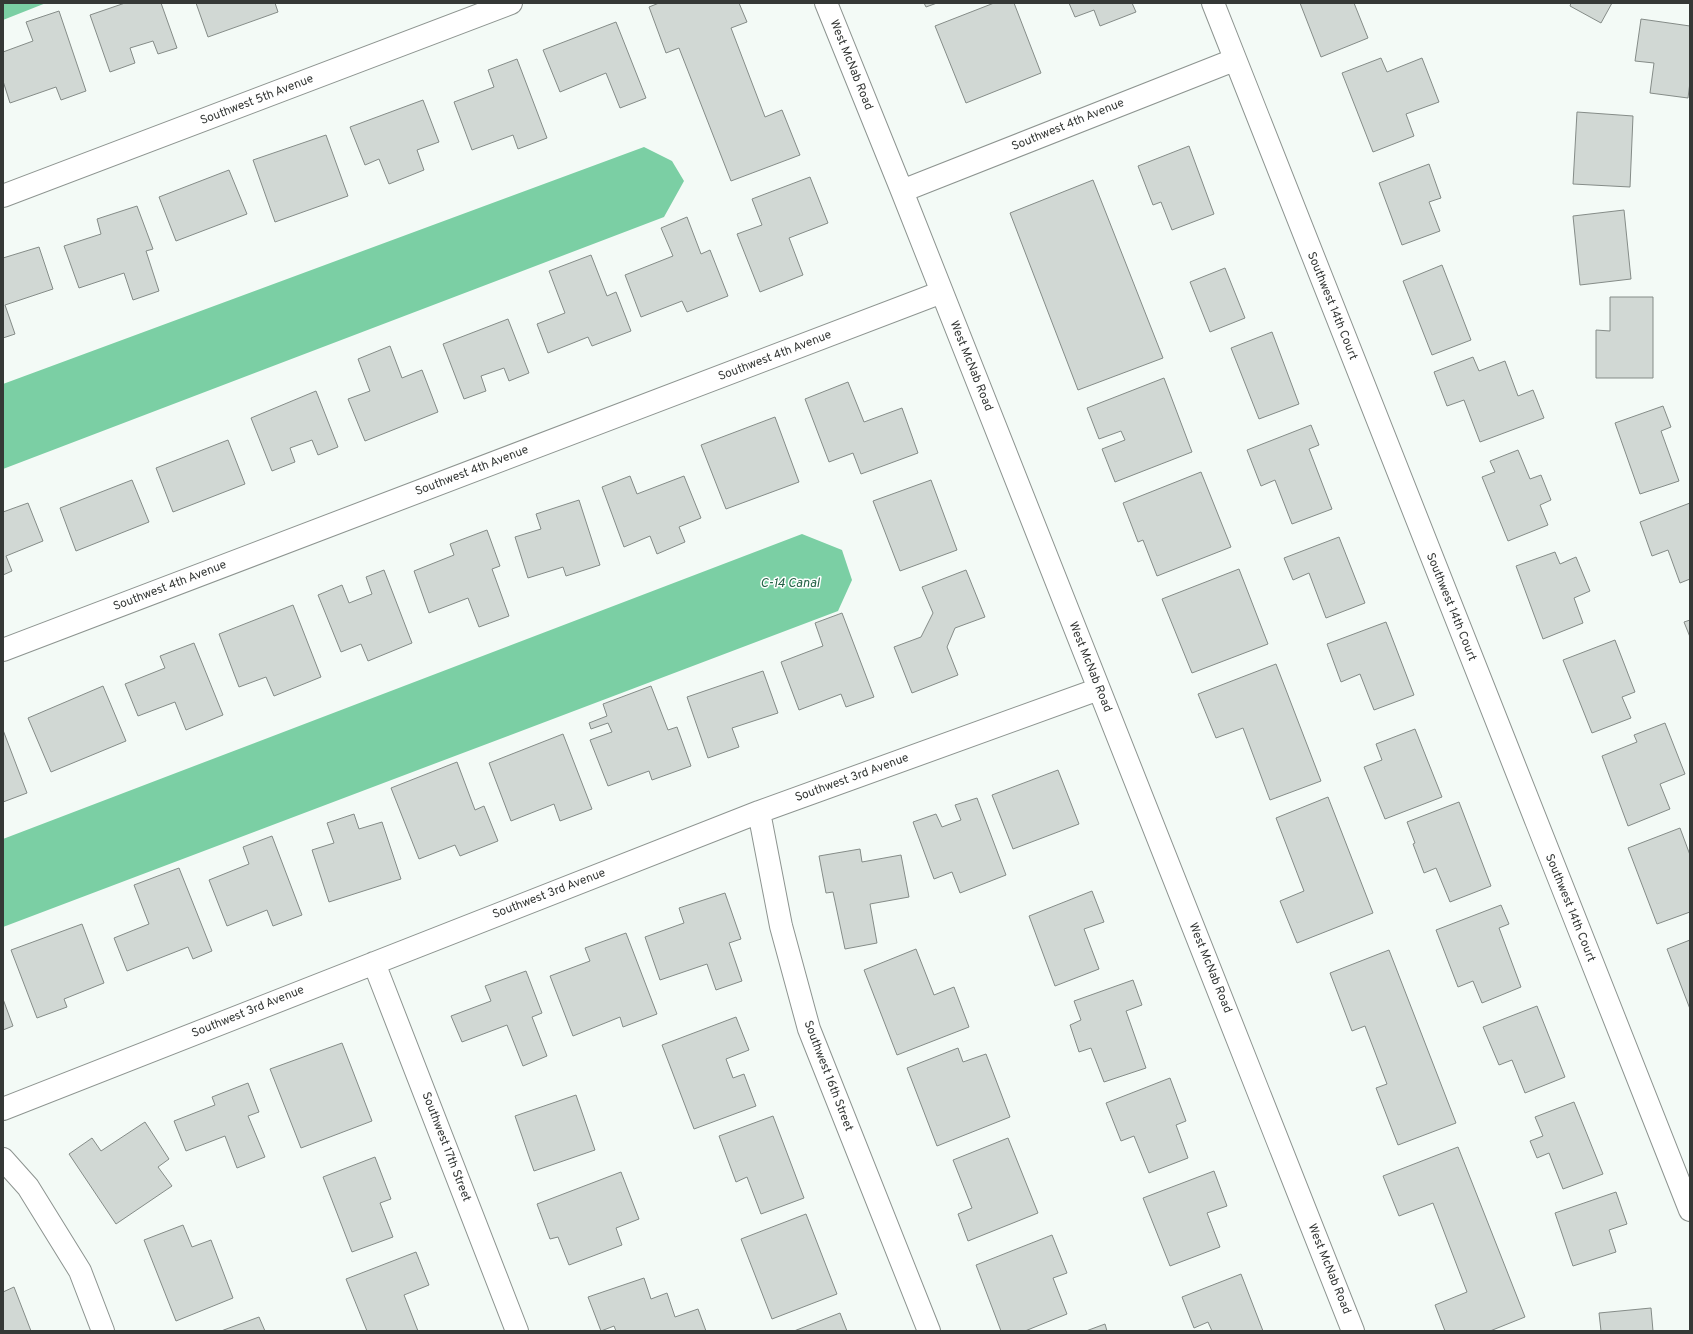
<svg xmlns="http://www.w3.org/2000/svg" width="1693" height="1334" viewBox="0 0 1693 1334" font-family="Overpass,sans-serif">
<rect width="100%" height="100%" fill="#f3faf6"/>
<path fill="#7bcfa4" d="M3,3H46L3,20Z
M644,147L672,161L684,181L664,217L3,469V384Z
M802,534L842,550L852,580L838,611L3,927V839Z"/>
<path fill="#d1d8d4" stroke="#858c88" d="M125,3H161L177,48L158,54L153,41L130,48L135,63L110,72L90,15Z
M196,3H275L278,12L208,37Z
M659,3H739L747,22L731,28L765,117L782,110L800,155L731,181L679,48L666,53L649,7Z
M924,3H937L926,7Z
M994,3H1014L1041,73L966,103L935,26Z
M1069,3H1132L1136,12L1100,26L1094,10L1075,17Z
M1300,3H1354L1368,38L1321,57Z
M1571,3H1612L1601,23L1570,6Z
M59,11L86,91L61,100L56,87L10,103L3,81V52L33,41L26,22Z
M1641,19L1690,26V82L1688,98L1650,93L1654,63L1635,61Z
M616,22L646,98L620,108L606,73L560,92L543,50Z
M1381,58L1387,72L1422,58L1439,102L1406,114L1414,136L1373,152L1342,73Z
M517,59L547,138L518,149L513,135L472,150L454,102L494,87L488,70Z
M423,100L439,142L417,150L424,170L389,184L379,159L365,165L350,127Z
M1577,112L1633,116L1630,187L1573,184Z
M326,135L348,196L275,222L253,160Z
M1189,146L1214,214L1172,230L1161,202L1153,205L1138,166Z
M1429,164L1441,198L1429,202L1440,231L1402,245L1379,183Z
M229,170L247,214L176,241L159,197Z
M810,177L828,223L789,238L803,275L760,292L737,234L762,225L752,199Z
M1093,180L1163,358L1078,390L1010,213Z
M137,206L153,249L146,251L159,291L133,300L124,273L79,288L64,246L101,234L97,219Z
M1624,210L1631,279L1580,285L1573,216Z
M687,217L701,254L710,250L728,296L687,312L682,301L641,317L625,275L673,256L661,228Z
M39,247L53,289L5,305L15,334L3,338V258Z
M591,255L607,296L616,292L631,331L592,346L588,337L548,353L537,324L565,313L549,271Z
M1442,265L1471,340L1432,355L1403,281Z
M1225,268L1245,318L1210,332L1190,282Z
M1610,297H1653V378H1596V330L1610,331Z
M508,319L529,373L509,381L504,368L481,376L486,391L464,399L443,344Z
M1272,332L1299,404L1259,419L1231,348Z
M390,346L402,378L422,370L438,412L365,441L348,399L370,391L358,359Z
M1473,357L1479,371L1505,361L1518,396L1533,390L1544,418L1480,442L1464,400L1447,406L1434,372Z
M1164,378L1192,452L1115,482L1102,449L1125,440L1121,431L1099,439L1087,408Z
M848,382L864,422L902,408L918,453L861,474L853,453L829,462L805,399Z
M316,391L338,447L318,455L312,440L290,448L295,462L272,471L251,418Z
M1663,406L1671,427L1661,431L1679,481L1640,494L1615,423Z
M775,417L799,482L726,509L701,445Z
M1311,425L1319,445L1309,449L1332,509L1292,524L1275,480L1261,486L1247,450Z
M228,440L245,484L173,512L156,468Z
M1518,450L1530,479L1541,475L1551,500L1540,505L1548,525L1508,541L1482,477L1495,472L1490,461Z
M1201,472L1231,547L1157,576L1143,540L1138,542L1123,503Z
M630,476L637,494L684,476L701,518L679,527L685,542L657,554L650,536L624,547L602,487Z
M132,480L149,522L76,551L60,508Z
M931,480L957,550L900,571L873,501Z
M579,500L600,565L566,576L563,567L528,578L515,537L541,529L536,514Z
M28,503L43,541L6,556L12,571L3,575V512Z
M1690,503V579L1680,583L1668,550L1652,556L1640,522Z
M487,530L500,566L492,569L509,616L479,627L468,598L429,613L414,571L454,555L450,544Z
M1339,537L1365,603L1326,618L1309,573L1293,580L1284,558Z
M1555,552L1560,564L1576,557L1590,591L1574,598L1583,623L1543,639L1516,566Z
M1239,569L1268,644L1192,673L1162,599Z
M384,570L412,643L368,661L361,644L341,652L318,595L342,585L349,603L372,594L366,577Z
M966,570L985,617L955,628L947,647L958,675L912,693L894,647L921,637L933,613L922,587Z
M293,605L321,677L274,696L266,677L239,687L219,634Z
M842,613L874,697L846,707L841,694L799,710L781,662L823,646L815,623Z
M1690,620V637L1684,622Z
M1386,622L1414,695L1374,710L1360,674L1341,682L1327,644Z
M1615,640L1635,692L1622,697L1631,718L1592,733L1563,660Z
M194,643L223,715L186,730L175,702L138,716L125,684L165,668L160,656Z
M1276,664L1321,781L1270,800L1243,728L1216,738L1198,694Z
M763,671L778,713L732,728L739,747L708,758L687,697Z
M103,686L126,741L51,772L28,718Z
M651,686L668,730L677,727L691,766L652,780L649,771L608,786L590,740L612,732L608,723L591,729L589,723L607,716L603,704Z
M1665,723L1685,774L1660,784L1670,809L1628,826L1602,756L1637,742L1634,735Z
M1415,729L1442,797L1385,819L1364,767L1382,760L1376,744Z
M3,730L27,793L3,802Z
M563,734L592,809L560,821L554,804L511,821L489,763Z
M457,762L475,810L484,806L498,841L460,856L455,845L419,859L391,788Z
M1058,770L1079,824L1013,849L992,795Z
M1328,797L1373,913L1297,943L1280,901L1304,891L1276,818Z
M977,798L1006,875L960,893L952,872L934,879L913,822L936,814L942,827L961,820L955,805Z
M1459,802L1491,886L1450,902L1436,868L1424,873L1413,844L1415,843L1407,822Z
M354,814L359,829L382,822L401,879L329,902L312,850L334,843L327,823Z
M1680,828L1690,855V912L1657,924L1628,848Z
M272,836L302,915L273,926L267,910L227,926L209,880L249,864L243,847Z
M860,849L862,862L901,855L909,897L870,904L877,943L845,949L833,892L826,893L819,856Z
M179,868L212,951L193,959L188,947L127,971L114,938L149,924L134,885Z
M1092,891L1104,922L1084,929L1099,969L1055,986L1029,916Z
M725,893L741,939L729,943L742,981L716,990L707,964L660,980L645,937L684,923L679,908Z
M1501,905L1509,924L1499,928L1521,987L1482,1003L1473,981L1458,987L1436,930Z
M82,924L104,983L64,999L67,1007L37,1018L11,950Z
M626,933L657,1014L623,1027L620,1017L573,1036L550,976L590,961L585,948Z
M1690,940V1009L1667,949Z
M916,949L934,995L954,987L969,1027L897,1055L864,970Z
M1389,950L1456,1123L1398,1145L1376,1088L1387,1084L1365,1026L1352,1031L1330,973Z
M526,971L542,1013L532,1017L547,1056L523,1066L507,1025L462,1042L451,1016L491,1001L485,986Z
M1133,980L1142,1005L1126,1011L1146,1068L1104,1082L1091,1048L1079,1052L1070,1025L1081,1020L1074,1001Z
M3,999L13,1026L3,1030Z
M1537,1006L1565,1077L1525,1093L1512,1060L1499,1065L1483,1027Z
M736,1017L749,1050L726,1059L733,1078L744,1074L756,1106L694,1129L662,1045Z
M342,1043L372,1121L301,1148L270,1069Z
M958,1048L963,1062L986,1054L1010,1117L937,1146L907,1068Z
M1170,1078L1186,1121L1176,1125L1188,1158L1149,1173L1134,1136L1121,1141L1106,1103Z
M248,1083L259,1112L248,1116L265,1157L237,1168L225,1136L186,1151L174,1121L215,1105L212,1097Z
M576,1095L595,1150L534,1171L515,1116Z
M1574,1102L1603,1174L1563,1189L1549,1153L1537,1158L1530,1141L1543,1136L1535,1117Z
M773,1116L804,1198L761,1214L747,1177L736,1182L719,1136Z
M145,1122L169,1159L158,1167L172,1186L116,1224L69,1154L92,1138L101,1151Z
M1008,1138L1038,1213L968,1241L958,1214L972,1208L953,1160Z
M1458,1147L1525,1317L1490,1331H1445L1435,1305L1467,1292L1433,1203L1399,1216L1383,1176Z
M375,1157L391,1199L380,1203L393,1237L352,1252L323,1177Z
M1214,1171L1227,1206L1207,1213L1220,1247L1170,1266L1143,1198Z
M621,1172L639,1219L616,1228L622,1245L569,1265L558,1237L550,1239L537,1204Z
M1616,1192L1627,1224L1609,1230L1616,1252L1573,1266L1555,1213Z
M806,1214L837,1294L772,1319L741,1239Z
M183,1225L192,1247L211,1240L233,1298L176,1321L144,1240Z
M1052,1235L1067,1273L1053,1278L1067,1314L1025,1331H1001L976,1265Z
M416,1252L429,1285L404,1295L418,1331H367L346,1279Z
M1241,1274L1263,1331H1212L1208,1322L1194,1328L1182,1297Z
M644,1278L651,1299L667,1293L675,1317L698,1309L706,1331H616L614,1326L601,1331L588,1297Z
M14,1287L31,1331H3V1292Z
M1651,1308L1653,1331H1601L1599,1313Z
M840,1313L847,1331H794Z
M259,1317L265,1331H221Z
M1105,1324L1107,1331H1086Z"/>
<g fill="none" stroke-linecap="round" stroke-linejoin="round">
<g stroke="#8d9490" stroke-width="24">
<path id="minor" d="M826,3L902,191L1353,1331
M1213,3L1690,1210
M902,191L1234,60
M3,196L511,3
M3,650L942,292
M759,812L781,926L809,1029L929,1331
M374,963L517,1331
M3,1109L759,812L1099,689
M3,1159L28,1187L80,1271L103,1331"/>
</g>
<use href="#minor" stroke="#fff" stroke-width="22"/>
</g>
<g text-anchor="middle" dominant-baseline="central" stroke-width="3" stroke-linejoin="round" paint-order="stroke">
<g font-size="12" fill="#353836" stroke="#fff">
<text transform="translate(851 65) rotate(68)">West McNab Road</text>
<text transform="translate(257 100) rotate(-21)">Southwest 5th Avenue</text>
<text transform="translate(1068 125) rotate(-22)">Southwest 4th Avenue</text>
<text transform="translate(1332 306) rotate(68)">Southwest 14th Court</text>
<text transform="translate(775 356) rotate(-21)">Southwest 4th Avenue</text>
<text transform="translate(971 366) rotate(68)">West McNab Road</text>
<text transform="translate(472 471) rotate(-21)">Southwest 4th Avenue</text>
<text transform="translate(170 586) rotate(-21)">Southwest 4th Avenue</text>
<text transform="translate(1451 607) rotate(68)">Southwest 14th Court</text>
<text transform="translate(1090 667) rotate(68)">West McNab Road</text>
<text transform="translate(852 778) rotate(-20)">Southwest 3rd Avenue</text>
<text transform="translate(549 894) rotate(-21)">Southwest 3rd Avenue</text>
<text transform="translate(1570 908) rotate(68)">Southwest 14th Court</text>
<text transform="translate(1210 968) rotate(68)">West McNab Road</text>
<text transform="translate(248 1012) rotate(-22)">Southwest 3rd Avenue</text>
<text transform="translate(828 1076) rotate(69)">Southwest 16th Street</text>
<text transform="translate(446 1147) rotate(69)">Southwest 17th Street</text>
<text transform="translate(1329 1269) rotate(68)">West McNab Road</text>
</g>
<g font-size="13" font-style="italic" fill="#246245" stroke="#fff">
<text x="790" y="584">C-14 Canal</text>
</g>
</g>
<rect width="1693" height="1334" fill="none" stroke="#353836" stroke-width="8"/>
</svg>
